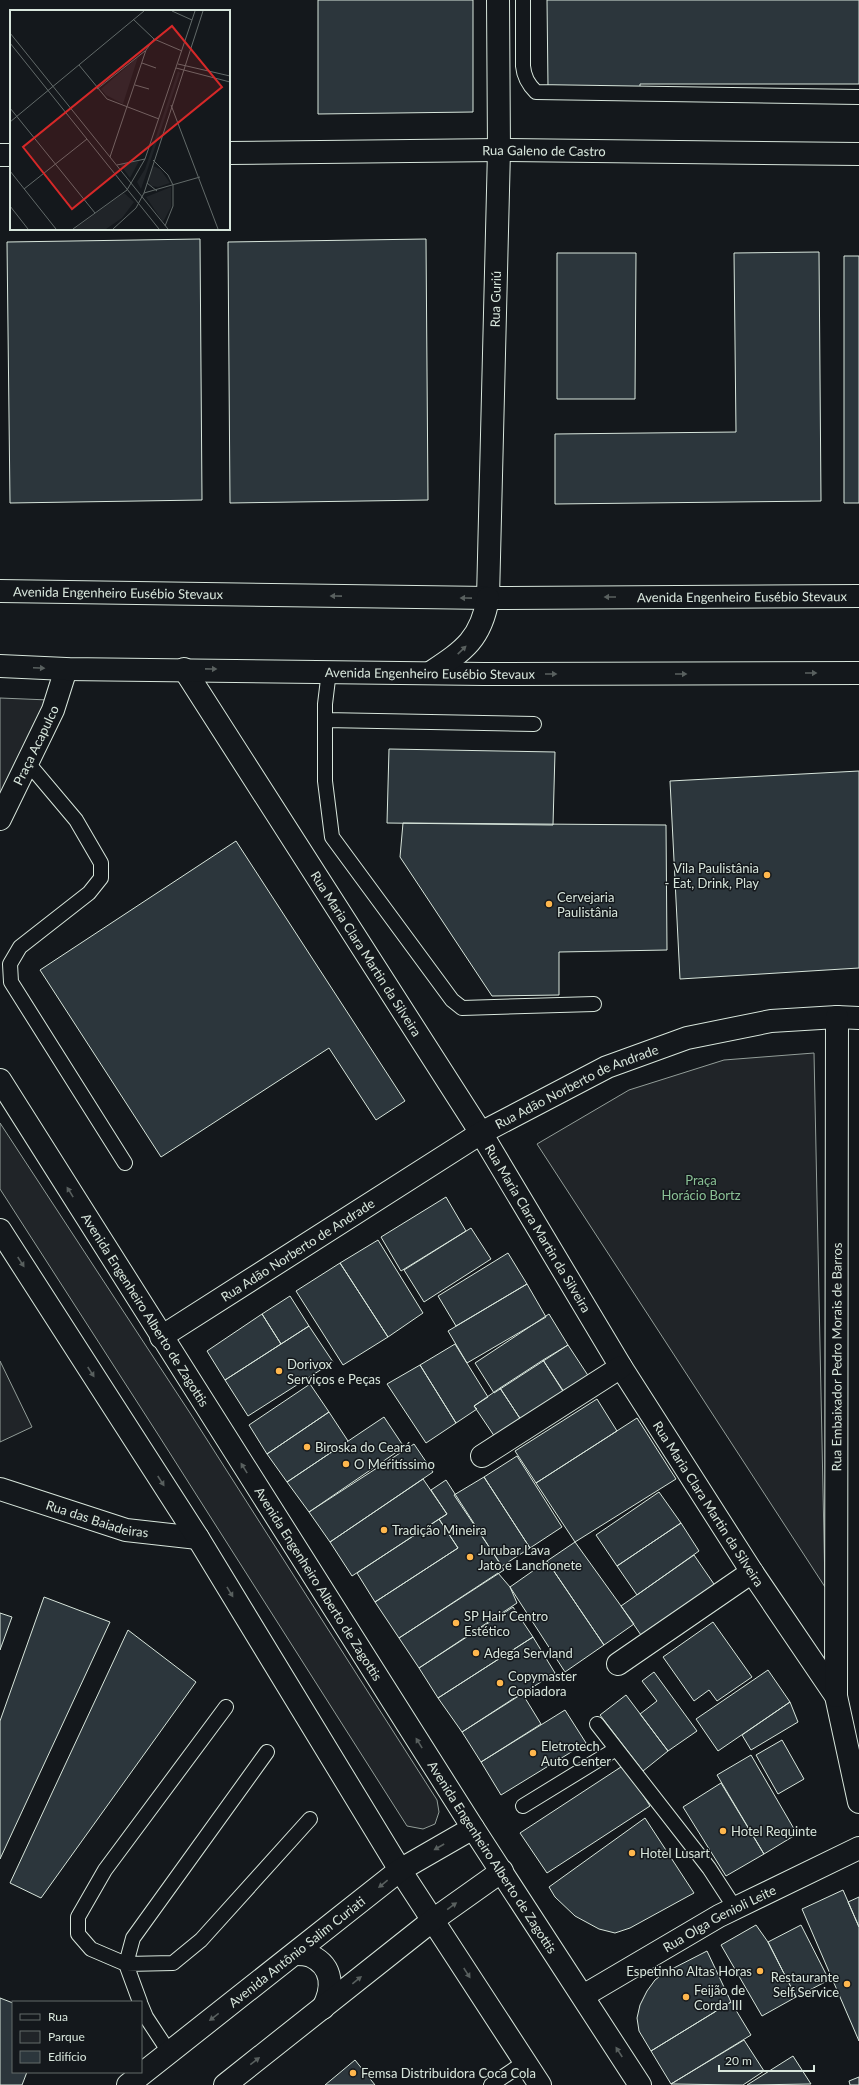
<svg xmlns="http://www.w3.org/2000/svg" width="859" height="2085" viewBox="0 0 859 2085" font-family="Lato,sans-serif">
<rect width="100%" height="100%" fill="#14181c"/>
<path fill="#202428" stroke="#939e99" d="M0,698L49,700L0,804Z
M814,1053L825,1587L537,1144L629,1090L724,1060Z
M0,1123L190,1413L437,1800L439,1812L435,1824L423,1829L407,1826L159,1436L0,1189Z
M0,1361L32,1427L0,1442Z"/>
<path fill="#2c363c" stroke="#d8e6dc" d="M318,0H473V112L318,114Z
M547,0H859V84H640V88L548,87Z
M200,239L202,500L10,503L7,242Z
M426,239L428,500L230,503L228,242Z
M819,252L821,501L555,504V434L736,432L734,253Z
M557,253H636L635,399H557Z
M844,256H859V503H844Z
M389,749L555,752L553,825L387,823Z
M859,771V968L680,979L670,781Z
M403,823L666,825L667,950L559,952V995L492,996L400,857Z
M236,841L405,1101L376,1120L329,1048L161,1157L40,970Z
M446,1197L466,1231L401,1271L381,1237Z
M471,1228L491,1259L424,1302L404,1270Z
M378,1240L423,1313L388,1337L340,1263Z
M508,1253L527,1284L456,1326L438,1296Z
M340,1263L388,1337L343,1365L296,1291Z
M527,1284L546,1317L467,1363L448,1331Z
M290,1296L309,1326L281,1344L262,1314Z
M262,1314L281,1344L225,1380L207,1351Z
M549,1314L568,1345L494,1393L475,1363Z
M309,1326L333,1362L248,1416L225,1380Z
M455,1344L488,1397L474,1406L477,1409L456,1423L420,1365Z
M568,1345L591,1380L566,1396L543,1360Z
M543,1360L568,1398L525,1426L500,1388Z
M420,1365L456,1423L426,1443L387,1384Z
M310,1384L329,1412L267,1454L249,1425Z
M500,1388L525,1426L499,1443L474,1406Z
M597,1399L617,1431L536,1483L515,1451Z
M329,1412L348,1441L287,1482L267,1454Z
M384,1417L404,1447L309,1512L287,1482Z
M637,1418L676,1479L575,1542L536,1483Z
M414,1444L433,1472L330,1542L309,1512Z
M517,1456L562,1527L530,1548L484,1477Z
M484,1477L530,1548L502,1566L454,1495Z
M423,1479L447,1514L352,1576L330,1542Z
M446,1480L504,1570L399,1638L375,1602L458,1548L439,1519L447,1514L431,1490Z
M659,1492L681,1523L617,1566L596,1535Z
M439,1519L458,1548L375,1602L357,1573Z
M681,1523L699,1551L637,1595L617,1566Z
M575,1542L634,1624L604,1645L547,1561Z
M694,1555L716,1587L643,1638L621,1606Z
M547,1561L604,1645L565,1672L510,1587Z
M498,1573L510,1587L517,1603L419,1668L399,1638Z
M44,1597L110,1622L0,1859V1721Z
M513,1607L533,1637L438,1698L419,1668Z
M0,1613L12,1617L0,1650Z
M713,1622L752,1677L717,1701L709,1690L694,1701L663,1657Z
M128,1630L196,1682L41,1898L10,1883Z
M533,1637L555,1673L462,1732L438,1698Z
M768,1670L790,1702L718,1751L696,1719Z
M654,1672L697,1731L668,1751L640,1714L657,1701L642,1681Z
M522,1693L541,1724L481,1762L462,1732Z
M626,1695L668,1751L643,1771L600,1715Z
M790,1702L798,1722L751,1750L742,1735Z
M565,1710L586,1743L501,1795L481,1762Z
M782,1740L804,1779L778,1794L756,1755Z
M751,1755L797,1834L764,1854L717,1775Z
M624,1765L650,1806L547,1873L520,1833Z
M721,1783L764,1854L726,1876L683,1807Z
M645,1818L694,1893L630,1928L615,1933L599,1929L575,1916L555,1897L549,1887Z
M843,1890L859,1927V2041L802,1909Z
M859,1897V1927L848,1902Z
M756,1925L768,1942L796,1997L762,2016L721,1945Z
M801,1925L829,1980L796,1997L768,1942Z
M707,1951L731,2002L651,2051L639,2031L637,2018L640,2005L647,1991L655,1980L664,1973Z
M0,1998L13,2003V2072H27L22,2085H0Z
M731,2002L751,2035L671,2084L651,2051Z
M744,2040L764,2071L743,2085L671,2084Z
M793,2056L811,2084L747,2085Z
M355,2060L375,2085H325Z
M859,2077V2085H850L849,2081Z"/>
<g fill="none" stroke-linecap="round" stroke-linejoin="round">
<g stroke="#d8e6dc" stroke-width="16">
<path id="lane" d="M523,0V66C524,77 528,84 536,92L859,97
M329,671L325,704V781L332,837L452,1000L462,1008L594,1004
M325,720L534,724
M28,763L76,820L101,863V878L89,893L20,947L10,964L11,982L125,1163
M226,1707L105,1870L78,1917V1934L91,1949L126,1964L173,1963L201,1940L310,1819
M597,1724L709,1868L735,1908
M523,1806L616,1749
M140,2002L126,1964L133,1938L267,1752
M141,2005L146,2017L169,2052
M491,2085L525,2062"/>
</g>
<g stroke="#d8e6dc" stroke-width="24">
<g id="street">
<path id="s1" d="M229,153L499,150L859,154"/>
<path d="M0,155H11"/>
<path id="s2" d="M488,598L499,150L498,0"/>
<path id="s3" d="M184,669L481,1133L621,1367L752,1572L836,1696L859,1802"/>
<path id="s4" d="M0,819L53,710L66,669"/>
<path id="s5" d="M161,1337L481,1133L607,1067L687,1038L771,1021L837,1017L859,1018"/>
<path d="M482,1456L621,1367"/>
<path id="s6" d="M0,1489L126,1530L198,1538"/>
<path d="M618,1664L752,1572"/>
<path id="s7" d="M836,1696L837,1017"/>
<path id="s8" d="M583,1996L719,1916L859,1848"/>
</g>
</g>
<g stroke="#d8e6dc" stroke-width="24">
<g id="secondary">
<path id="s9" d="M0,591L488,598L859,596"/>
<path id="s10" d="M0,666L66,669L484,674L859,673"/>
<path d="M430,673C463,651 481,640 488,598"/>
<path id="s11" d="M0,1080L473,1828L640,2085"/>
<path d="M0,1230L198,1538L400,1870L540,2085"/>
<path d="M295,1954C300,1954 306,1954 311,1956C334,1967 333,1989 323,2008"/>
<path id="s12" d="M128,2085L400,1870L473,1828"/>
<path d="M225,2085L433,1920L502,1871"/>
</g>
</g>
<use href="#lane" stroke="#14181c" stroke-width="14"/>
<use href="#street" stroke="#14181c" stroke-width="22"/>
<use href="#secondary" stroke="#14181c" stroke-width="22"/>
</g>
<defs><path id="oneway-solid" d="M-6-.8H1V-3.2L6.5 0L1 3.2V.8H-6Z"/></defs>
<g fill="#59605f">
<use href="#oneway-solid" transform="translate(336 596) rotate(-179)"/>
<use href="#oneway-solid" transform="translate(610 597) rotate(180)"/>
<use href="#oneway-solid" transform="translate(466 598) rotate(-179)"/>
<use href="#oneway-solid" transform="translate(462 650) rotate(-44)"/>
<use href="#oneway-solid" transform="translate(39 668) rotate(2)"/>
<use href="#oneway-solid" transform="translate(211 669) rotate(1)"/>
<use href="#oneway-solid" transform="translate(811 673)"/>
<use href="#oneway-solid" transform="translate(551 674)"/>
<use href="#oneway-solid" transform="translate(681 674)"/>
<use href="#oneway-solid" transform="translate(70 1192) rotate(-122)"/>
<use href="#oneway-solid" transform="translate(21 1262) rotate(57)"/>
<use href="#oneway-solid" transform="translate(91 1372) rotate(57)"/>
<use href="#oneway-solid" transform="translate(244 1468) rotate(-122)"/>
<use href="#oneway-solid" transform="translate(161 1481) rotate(57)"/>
<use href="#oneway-solid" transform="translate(230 1592) rotate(59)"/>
<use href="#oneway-solid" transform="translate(419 1743) rotate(-122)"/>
<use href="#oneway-solid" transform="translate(439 1847) rotate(150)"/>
<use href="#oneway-solid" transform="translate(383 1884) rotate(141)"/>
<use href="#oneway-solid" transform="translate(452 1906) rotate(-36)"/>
<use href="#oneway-solid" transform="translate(467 1973) rotate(57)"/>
<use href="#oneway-solid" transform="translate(357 1980) rotate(-39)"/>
<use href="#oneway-solid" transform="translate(214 2017) rotate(142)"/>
<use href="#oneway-solid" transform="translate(619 2052) rotate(-123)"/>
<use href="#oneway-solid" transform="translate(255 2061) rotate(-38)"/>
</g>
<g fill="#ffb74d" stroke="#14181c" stroke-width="1.5">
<circle cx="767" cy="875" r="4"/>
<circle cx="549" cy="904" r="4"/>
<circle cx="279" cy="1371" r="4"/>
<circle cx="307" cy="1447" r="4"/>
<circle cx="346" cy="1464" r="4"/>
<circle cx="384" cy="1530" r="4"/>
<circle cx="470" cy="1557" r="4"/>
<circle cx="456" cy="1623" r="4"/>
<circle cx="476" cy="1653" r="4"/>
<circle cx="500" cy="1683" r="4"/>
<circle cx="533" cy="1753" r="4"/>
<circle cx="723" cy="1831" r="4"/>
<circle cx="632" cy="1853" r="4"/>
<circle cx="760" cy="1971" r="4"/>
<circle cx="847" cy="1984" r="4"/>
<circle cx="686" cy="1997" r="4"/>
<circle cx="353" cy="2073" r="4"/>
</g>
<g text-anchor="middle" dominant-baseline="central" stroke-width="3" stroke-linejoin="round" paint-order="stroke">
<g font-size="13" fill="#d8e6dc" stroke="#14181c">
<text stroke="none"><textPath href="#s1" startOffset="315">Rua Galeno de Castro</textPath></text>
<text stroke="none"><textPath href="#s2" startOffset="299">Rua Guriú</textPath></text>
<text stroke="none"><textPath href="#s9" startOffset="118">Avenida Engenheiro Eusébio Stevaux</textPath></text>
<text stroke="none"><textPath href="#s9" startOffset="742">Avenida Engenheiro Eusébio Stevaux</textPath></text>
<text stroke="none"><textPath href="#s10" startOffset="430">Avenida Engenheiro Eusébio Stevaux</textPath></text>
<text stroke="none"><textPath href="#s4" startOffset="82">Praça Acapulco</textPath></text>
<text stroke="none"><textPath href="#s3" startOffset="338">Rua Maria Clara Martin da Silveira</textPath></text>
<text stroke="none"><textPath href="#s5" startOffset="486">Rua Adão Norberto de Andrade</textPath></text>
<text stroke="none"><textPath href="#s3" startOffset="662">Rua Maria Clara Martin da Silveira</textPath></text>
<text stroke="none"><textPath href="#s5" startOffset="162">Rua Adão Norberto de Andrade</textPath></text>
<text stroke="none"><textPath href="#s11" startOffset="272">Avenida Engenheiro Alberto de Zagottis</textPath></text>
<text stroke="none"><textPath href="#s7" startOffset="339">Rua Embaixador Pedro Morais de Barros</textPath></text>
<text stroke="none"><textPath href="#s3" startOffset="986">Rua Maria Clara Martin da Silveira</textPath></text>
<text stroke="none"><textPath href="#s6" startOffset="102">Rua das Baiadeiras</textPath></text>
<text stroke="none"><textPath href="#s11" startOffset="596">Avenida Engenheiro Alberto de Zagottis</textPath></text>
<text stroke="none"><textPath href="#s11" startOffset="920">Avenida Engenheiro Alberto de Zagottis</textPath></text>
<text stroke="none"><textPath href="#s8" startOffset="157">Rua Olga Genioli Leite</textPath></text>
<text stroke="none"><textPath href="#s12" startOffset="215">Avenida Antônio Salim Curiati</textPath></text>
</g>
<g font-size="13" fill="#d8e6dc" stroke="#14181c" text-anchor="start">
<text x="759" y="868" text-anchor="end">Vila Paulistânia<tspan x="759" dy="15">- Eat, Drink, Play</tspan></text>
<text x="557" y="897">Cervejaria<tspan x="557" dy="15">Paulistânia</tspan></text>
<text x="287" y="1364">Dorivox<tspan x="287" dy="15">Serviços e Peças</tspan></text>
<text x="315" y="1447">Biroska do Ceará</text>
<text x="354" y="1464">O Meritíssimo</text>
<text x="392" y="1530">Tradição Mineira</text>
<text x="478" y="1550">Jurubar Lava<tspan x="478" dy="15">Jato e Lanchonete</tspan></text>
<text x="464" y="1616">SP Hair Centro<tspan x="464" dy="15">Estético</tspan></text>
<text x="484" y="1653">Adega Servland</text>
<text x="508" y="1676">Copymaster<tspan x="508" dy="15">Copiadora</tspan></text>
<text x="541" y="1746">Eletrotech<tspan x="541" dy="15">Auto Center</tspan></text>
<text x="731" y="1831">Hotel Requinte</text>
<text x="640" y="1853">Hotel Lusart</text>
<text x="752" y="1971" text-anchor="end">Espetinho Altas Horas</text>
<text x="839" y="1977" text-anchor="end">Restaurante<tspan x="839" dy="15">Self Service</tspan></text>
<text x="694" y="1990">Feijão de<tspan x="694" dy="15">Corda III</tspan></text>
<text x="361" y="2073">Femsa Distribuidora Coca Cola</text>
</g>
<g font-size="13" fill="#8ac095" stroke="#14181c">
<text x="701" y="1180">Praça<tspan x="701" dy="15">Horácio Bortz</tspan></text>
</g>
</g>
<g transform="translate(10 10)">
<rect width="220" height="220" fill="#14181c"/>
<path d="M128,47L113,94L96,85L91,79ZM168,61L170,63L131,179L127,172L135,159ZM129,151L120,168L110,154ZM143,156L150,159L160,173L148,177L141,176L138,171ZM161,177V197L153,212L136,187ZM114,183L124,192L112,208L96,219H64Z" fill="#202428"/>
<path fill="none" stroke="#626a69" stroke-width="1" d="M162,1L182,10M123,9L144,29L172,41M0,23L158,219M0,33L149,219M132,53L146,58M168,54L220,66M69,55L97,89L149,109M166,58L220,72M125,75L139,79M87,79L135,41M161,95L208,219M0,98L85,203M0,112L134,1M100,147L136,40L144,29M143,150L158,165L163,175V196L155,216M107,155L135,149M0,161L46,219M137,173L147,181M14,179L77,129M134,183L190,167M0,196L18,219M63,219L117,180L135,149L185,1M103,219L126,198L134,183L193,1"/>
<path fill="#d62828" fill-opacity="0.15" stroke="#d62828" stroke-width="2" d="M162,16L212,77L62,199L13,137Z"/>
<rect width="220" height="220" fill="none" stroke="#d8e6dc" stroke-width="2"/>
</g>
<rect x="12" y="2001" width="130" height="72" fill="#14181c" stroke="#626a69"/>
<rect x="20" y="2014" width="20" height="6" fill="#14181c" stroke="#626a69"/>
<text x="48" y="2021" font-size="12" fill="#d8e6dc">Rua</text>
<rect x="20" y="2031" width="20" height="12" fill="#202428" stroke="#626a69"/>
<text x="48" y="2041" font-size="12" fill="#d8e6dc">Parque</text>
<rect x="20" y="2051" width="20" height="12" fill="#2c363c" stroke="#626a69"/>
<text x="48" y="2061" font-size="12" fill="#d8e6dc">Edifício</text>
<path d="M719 2065v6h95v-6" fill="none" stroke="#d8e6dc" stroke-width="2"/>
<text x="725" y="2065" font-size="12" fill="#d8e6dc" stroke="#14181c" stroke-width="3" paint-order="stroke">20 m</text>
</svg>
